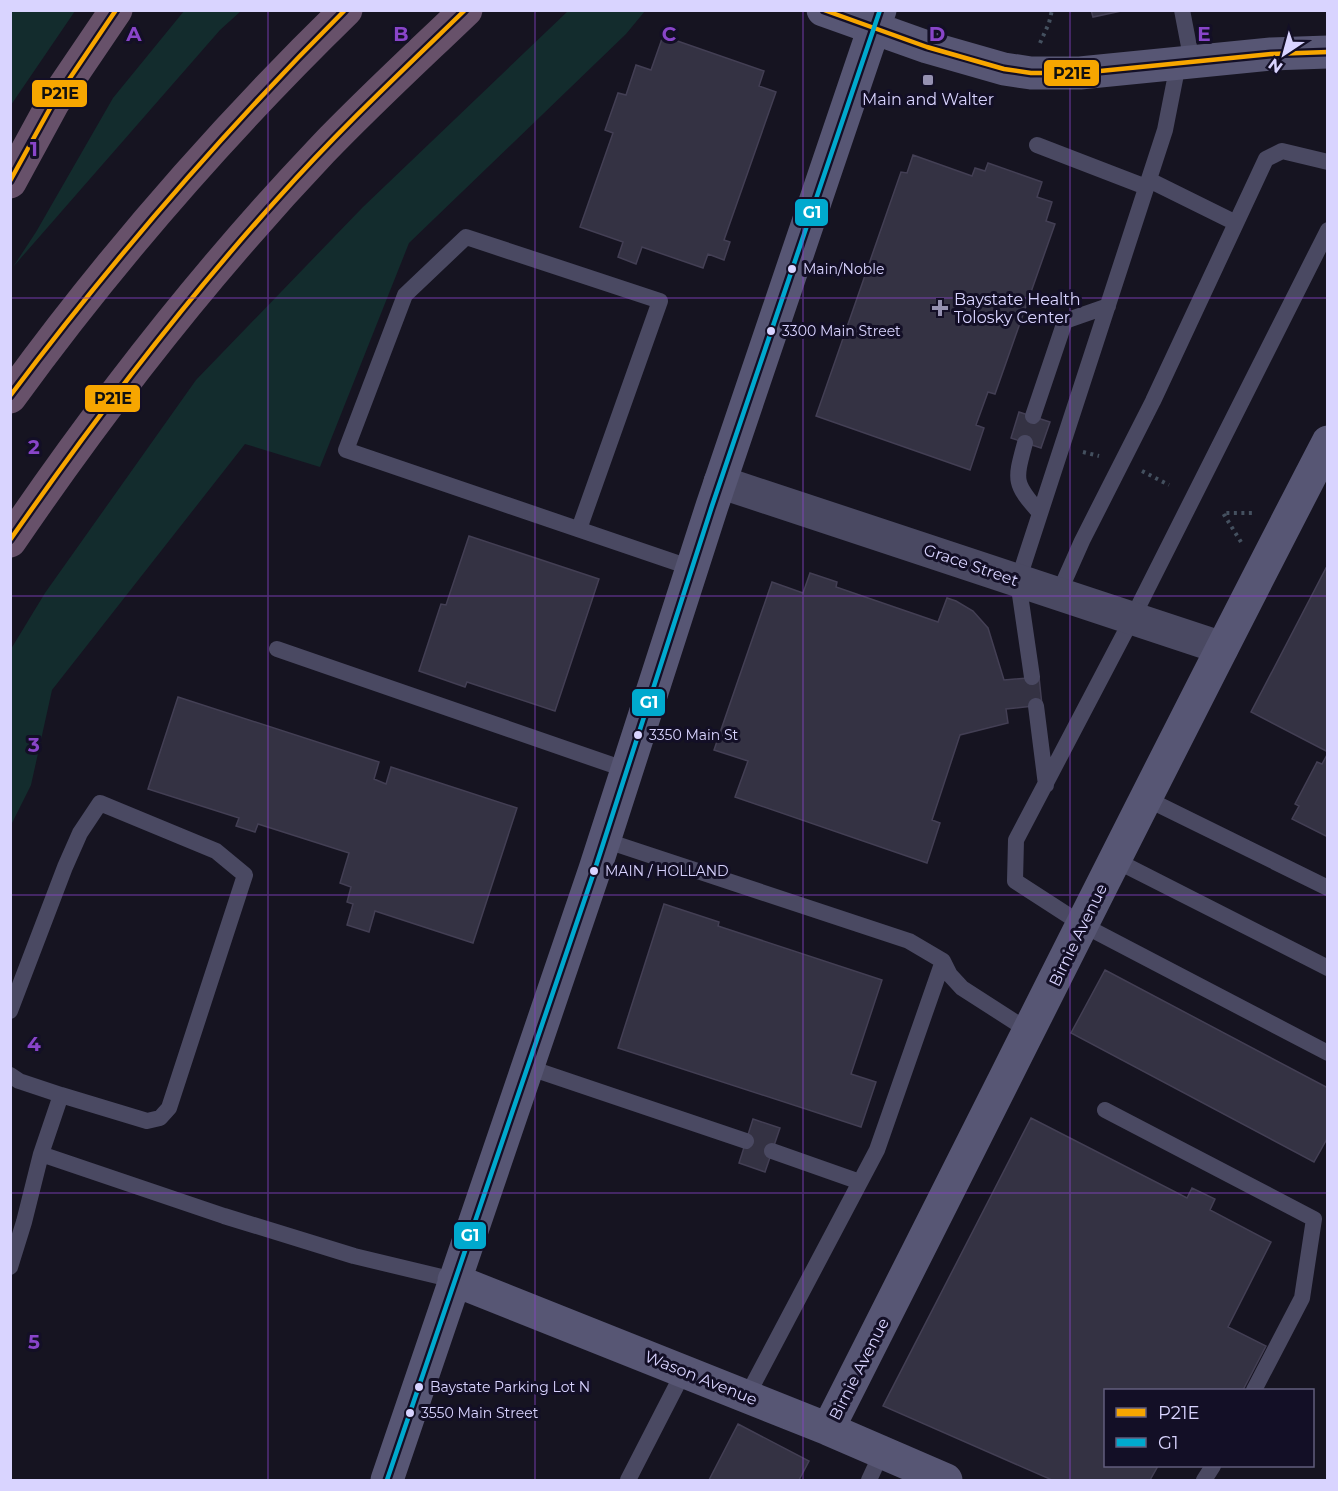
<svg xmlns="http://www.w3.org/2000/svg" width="1338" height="1491" viewBox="0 0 1338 1491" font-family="Montserrat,sans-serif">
<rect width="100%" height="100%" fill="#161421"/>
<path fill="#132c2d" d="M11,10L75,11L11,105L10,11Z
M184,11H241L220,30L13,267L36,232L113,98Z
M568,11H645L626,34L409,243L320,467L245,444L52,690L31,785L11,825V649L45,593L196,380L363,207Z"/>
<path fill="#343243" stroke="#433f54" stroke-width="1.5" d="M1091,10H1126L1093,17Z
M663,36L764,71L759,86L776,92L724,240L730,242L724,260L708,254L703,268L642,247L636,264L618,257L623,242L580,227L613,133L605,130L618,93L626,95L636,65L651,70Z
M913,155L972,176L975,168L985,171L988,163L1042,182L1037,197L1052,202L1046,221L1055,224L995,394L988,392L976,425L984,428L970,470L816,416L901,172L907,173Z
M1019,412L1050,422L1041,448L1011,438Z
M469,536L599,579L555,711L467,682L465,687L419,671L441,604L446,605Z
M1326,568L1328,569V752L1251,712Z
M810,573L837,582L836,587L938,622L947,598L956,601L973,611L988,628L1004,680L1039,677L1042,705L1006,709L1008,723L960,735L932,820L940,823L927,863L735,797L748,761L714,750L772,582L803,593Z
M178,697L379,762L374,779L386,784L391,767L517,808L473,943L375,911L369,932L347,925L353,904L347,902L351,887L340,883L349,853L258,824L255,832L236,826L239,818L148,789Z
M1328,753V837L1292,819L1299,806L1295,804L1317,762L1322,764Z
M664,904L719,922L718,926L882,980L851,1074L876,1082L861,1127L618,1048Z
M1105,970L1328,1088V1137L1314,1162L1071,1033Z
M1031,1118L1187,1198L1192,1188L1215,1199L1210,1210L1271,1242L1228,1327L1266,1346L1243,1390H1106V1466H1158L1150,1480H1052L883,1406Z
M753,1119L780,1128L765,1172L739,1163Z
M738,1424L809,1461L799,1480H709Z"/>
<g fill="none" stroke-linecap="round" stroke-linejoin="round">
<path stroke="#44505f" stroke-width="4" stroke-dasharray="3 4.5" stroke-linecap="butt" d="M1040,43L1049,23L1052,10
M1083,452L1099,456
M1142,471L1169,485
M1241,542L1223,513H1256"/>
<path stroke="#4a4962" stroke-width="16" d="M1182,10L1192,62
M1037,145L1146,187
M1149,180L1236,223
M1328,230L1132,619L1016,840L1015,881L1083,925L1328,1053
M1033,416L1065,321L1108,306
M1025,443C1015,480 1013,483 1040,513
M579,529L660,301L466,237L405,295L346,450L692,568
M1058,595L1082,541L1153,401L1266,159L1282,151L1328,162
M277,649L627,770
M1032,677L1018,581L1165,130L1178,64
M1036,706L1046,785
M1145,798L1328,888
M604,840L909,941L943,961L950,975L962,988L1029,1031
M1115,860L1328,968
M10,1011L65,867L80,833L100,803L216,851L245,875L169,1108L160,1118L147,1121L61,1095
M527,1067L746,1141
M10,1075L19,1081L61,1095L41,1154L24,1222L10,1267
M1105,1110L1314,1219L1302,1298L1254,1390
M772,1151L860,1182
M41,1154L224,1216L354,1256L454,1280
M747,1396L877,1150L943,961
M628,1480L684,1371
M869,1480L882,1452
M1204,1480L1213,1466"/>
<path stroke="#4a4962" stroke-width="33" d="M720,482L1222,648"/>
<path stroke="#575674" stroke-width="33" d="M823,10L927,47L1004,69L1031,73H1080L1271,54L1328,52
M454,1280L828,1429L946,1480
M828,1429C995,1100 1158,769 1328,442
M387,1480L595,869L712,506L880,10"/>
<path stroke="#67516a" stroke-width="33" d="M10,182L53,103L116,10
M10,397C111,258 223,130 346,10
M10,541C104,403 207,271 322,150C368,102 418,56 466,10"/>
<g stroke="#130f26" stroke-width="9">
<path id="bus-1" d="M824,10L927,47L1004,69L1031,73H1080L1271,54L1328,52
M10,181L53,103L116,10
M10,396C113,259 224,131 345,10
M10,540C93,421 181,305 279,197C338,131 402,71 465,10"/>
</g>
<g stroke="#130f26" stroke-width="9">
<path id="bus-2" d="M387,1480L595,869L712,506L880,10"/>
</g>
<use href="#bus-1" stroke="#f7a600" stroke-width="4.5"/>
<use href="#bus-2" stroke="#00a9ce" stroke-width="4.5"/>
</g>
<path fill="none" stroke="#8945c9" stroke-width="1.5" stroke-opacity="0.55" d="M268,10V1480M535,10V1480M803,10V1480M1070,10V1480M10,298H1328M10,596H1328M10,895H1328M10,1193H1328"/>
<g fill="#9591b1" stroke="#130f26" stroke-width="2">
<rect x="922" y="74" width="12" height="12" rx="3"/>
<path d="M937 299h6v6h6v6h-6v6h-6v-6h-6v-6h6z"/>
</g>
<g fill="#d9d4ff" stroke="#130f26" stroke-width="2">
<circle cx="792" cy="269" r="5"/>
<circle cx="771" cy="331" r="5"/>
<circle cx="638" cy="735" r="5"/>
<circle cx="594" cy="871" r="5"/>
<circle cx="419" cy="1387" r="5"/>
<circle cx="410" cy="1413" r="5"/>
</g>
<g text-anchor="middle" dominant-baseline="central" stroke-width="6" stroke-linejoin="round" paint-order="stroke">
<g font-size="14" fill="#d9d4ff" stroke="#130f26" text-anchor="start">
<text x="803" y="269">Main/Noble</text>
<text x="782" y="331">3300 Main Street</text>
<text x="649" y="735">3350 Main St</text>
<text x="605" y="871">MAIN / HOLLAND</text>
<text x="430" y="1387">Baystate Parking Lot N</text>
<text x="421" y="1413">3550 Main Street</text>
</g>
<g font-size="16" fill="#d9d4ff" stroke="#130f26">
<text x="928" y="99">Main and Walter</text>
<text x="954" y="299" text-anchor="start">Baystate Health<tspan x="954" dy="18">Tolosky Center</tspan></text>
</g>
<g font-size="16" fill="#d9d4ff" stroke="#130f26">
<text transform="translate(971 565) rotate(19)">Grace Street</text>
<text transform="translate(1078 935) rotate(-64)">Birnie Avenue</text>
<text transform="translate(859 1369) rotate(-63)">Birnie Avenue</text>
<text transform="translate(701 1378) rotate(22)">Wason Avenue</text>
</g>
</g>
<g font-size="20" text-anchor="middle" font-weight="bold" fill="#8945c9" stroke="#130f26" stroke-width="6" stroke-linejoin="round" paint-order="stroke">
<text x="134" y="41">A</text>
<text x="401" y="41">B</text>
<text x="669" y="41">C</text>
<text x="937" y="41">D</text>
<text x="1204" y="41">E</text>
<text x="34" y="156">1</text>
<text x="34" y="454">2</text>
<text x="34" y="752">3</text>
<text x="34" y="1051">4</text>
<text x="34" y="1349">5</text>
</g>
<g stroke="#130f26" stroke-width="2">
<rect x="1043" y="59" width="57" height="28" rx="6" fill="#f7a600"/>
<rect x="31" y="79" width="57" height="29" rx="6" fill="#f7a600"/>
<rect x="794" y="198" width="35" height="29" rx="6" fill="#00a9ce"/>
<rect x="84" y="384" width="57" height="29" rx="6" fill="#f7a600"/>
<rect x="631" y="688" width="35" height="29" rx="6" fill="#00a9ce"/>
<rect x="453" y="1221" width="34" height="29" rx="6" fill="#00a9ce"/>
</g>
<g font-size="16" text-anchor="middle" font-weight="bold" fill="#fff">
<text x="812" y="218">G1</text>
<text x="649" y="708">G1</text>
<text x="470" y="1241">G1</text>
</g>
<g font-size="16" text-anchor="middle" font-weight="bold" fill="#111">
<text x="1072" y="79">P21E</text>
<text x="60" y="99">P21E</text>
<text x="113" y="404">P21E</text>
</g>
<rect width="1338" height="1491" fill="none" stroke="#d9d4ff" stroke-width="24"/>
<rect x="1104" y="1389" width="210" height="78" fill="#130f26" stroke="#625e7d" stroke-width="1.5"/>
<rect x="1116" y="1408" width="30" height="9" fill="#f7a600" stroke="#625e7d" stroke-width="1.5"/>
<text x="1158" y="1419" font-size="18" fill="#d9d4ff">P21E</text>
<rect x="1116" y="1438" width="30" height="9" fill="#00a9ce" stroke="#625e7d" stroke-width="1.5"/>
<text x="1158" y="1449" font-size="18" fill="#d9d4ff">G1</text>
<g transform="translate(1284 54) rotate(216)" stroke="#130f26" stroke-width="4.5" paint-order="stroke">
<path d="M0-4.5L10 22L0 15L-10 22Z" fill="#d9d4ff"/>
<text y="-9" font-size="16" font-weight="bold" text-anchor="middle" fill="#d9d4ff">N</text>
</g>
</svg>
